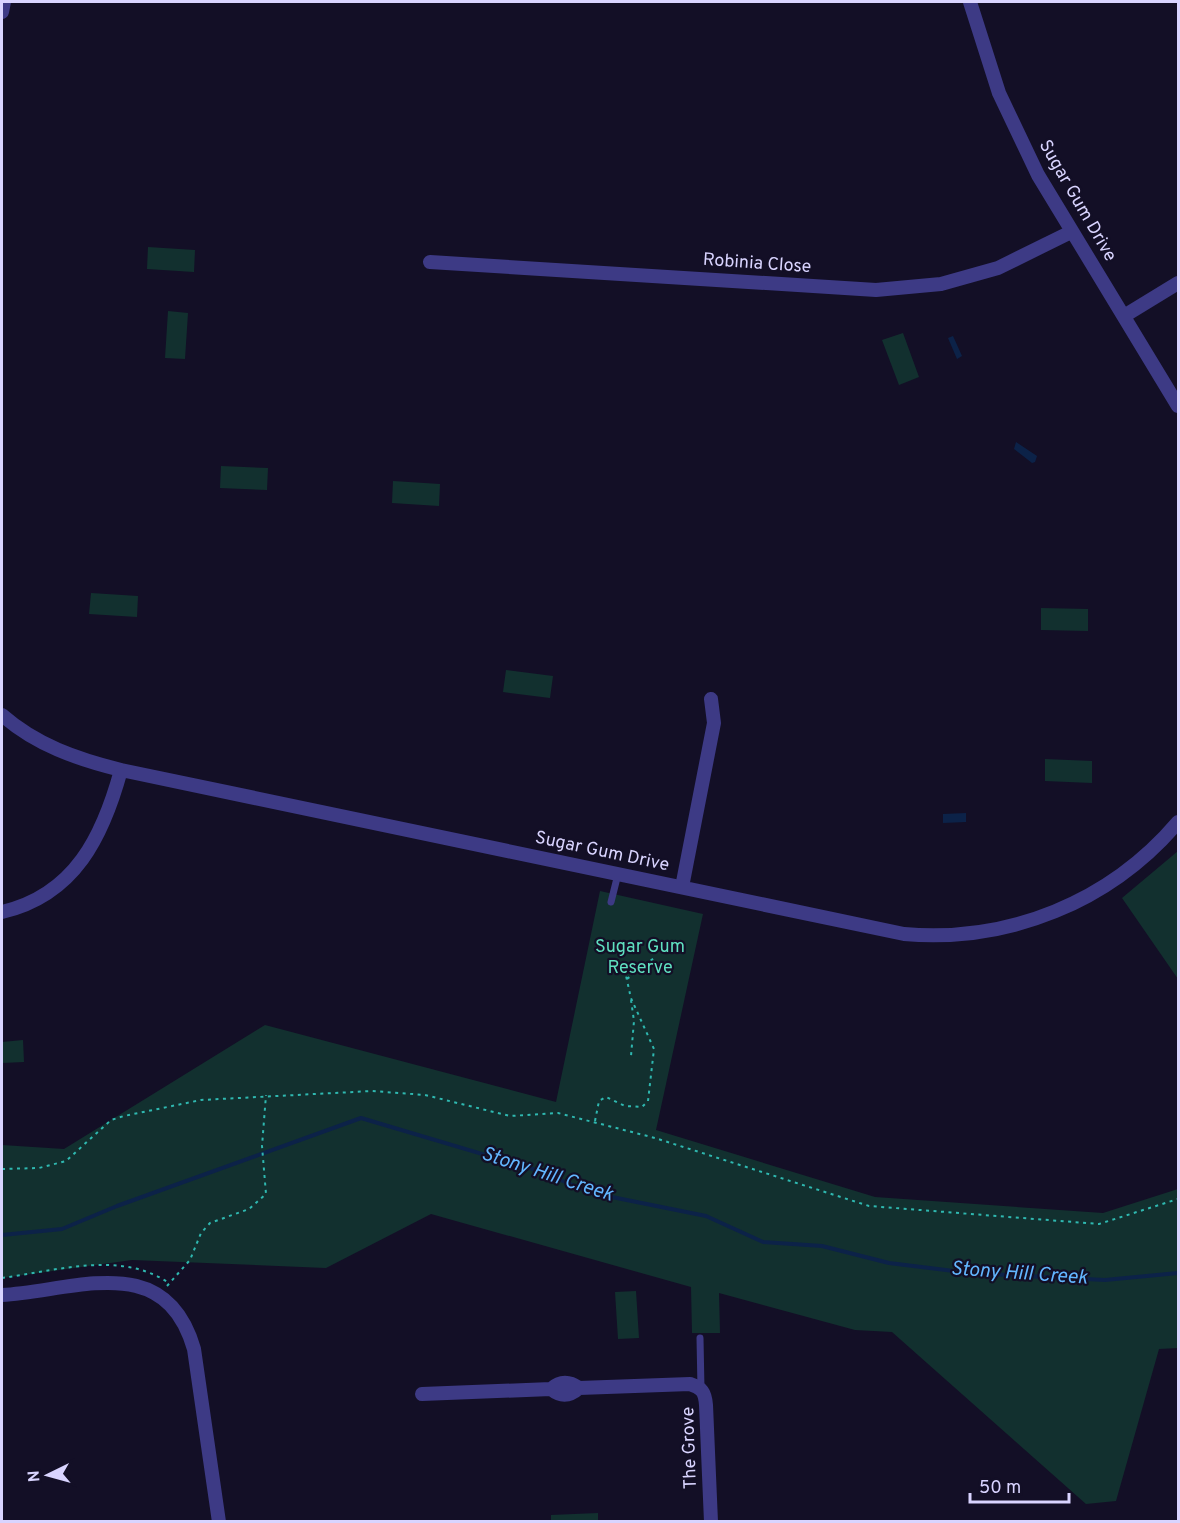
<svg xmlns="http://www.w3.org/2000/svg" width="1180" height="1523" viewBox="0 0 1180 1523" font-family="Overpass,sans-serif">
<rect width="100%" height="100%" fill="#130f26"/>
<path fill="#12302f" d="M148,247L195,250L194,272L147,269Z
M168,311L188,313L185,359L165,358Z
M903,333L919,377L899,385L882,340Z
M221,466L268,468L267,490L220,488Z
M393,481L440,484L439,506L392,503Z
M91,593L138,596L137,617L89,614Z
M1041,608L1088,609V631L1041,630Z
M506,670L553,676L550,698L503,692Z
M1045,759L1092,761V783L1045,781Z
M1178,851V979L1122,898Z
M600,891L703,914L656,1130L875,1197L1103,1213L1178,1189V1348L1159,1349L1116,1501L1086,1504L892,1332L855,1330L719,1293L720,1333H692L691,1287L431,1214L326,1268L132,1260L2,1278V1145L64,1149L265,1025L556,1102Z
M23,1040L24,1062L2,1063V1042Z
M636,1291L639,1338L618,1339L615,1292Z
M598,1513V1521H551V1515Z"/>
<path fill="#0c2248" d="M953,336L962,356L957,359L948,338Z
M1016,442L1037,456L1035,462L1032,463L1014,449Z
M966,813V822L943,823V814Z"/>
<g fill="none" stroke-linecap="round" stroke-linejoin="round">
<path stroke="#0c2248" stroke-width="4" d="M2,1235L62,1229L117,1206L361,1118L536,1170L592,1193L706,1216L763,1242L822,1246L889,1263L970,1273L1105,1280L1178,1273"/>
<path stroke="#2fb8b0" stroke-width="2" stroke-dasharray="3 4.5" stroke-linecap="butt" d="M623,962L630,994
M627,979L654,958
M631,1000L634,1021L631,1056
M595,1121L599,1101L606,1097L625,1106L642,1107L648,1101L654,1049L630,996
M2,1169L39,1168L66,1161L111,1120L124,1116L201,1100L372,1091L425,1095L510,1116L558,1113L655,1138L869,1206L1099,1224L1178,1199
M2,1278C56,1271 120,1250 169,1283
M167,1286L190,1260L201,1233L210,1223L249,1209L266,1194L262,1146L266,1095"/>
<path stroke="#3d3a85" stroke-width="7" d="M611,902L618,874
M700,1338L701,1389"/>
<path stroke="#3d3a85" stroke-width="14" d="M970,2L999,93L1038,175L1178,406
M2,12L4,2
M430,262L876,290L941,284L998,268L1071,232
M1124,316L1178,283
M2,715C36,745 77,759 121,770L904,934C1009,943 1110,902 1178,822
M682,887L714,723L711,699
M2,912C75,895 103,836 121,770
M2,1295C75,1291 165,1249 194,1349L219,1522
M551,1389C561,1397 570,1396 579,1388
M422,1394L551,1389C560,1381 569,1381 579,1388L690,1384C702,1388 705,1392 706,1405L711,1522"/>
</g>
<g text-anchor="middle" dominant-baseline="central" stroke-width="4.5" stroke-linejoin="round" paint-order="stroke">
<g font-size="18" fill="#d9d4ff" stroke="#130f26">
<text transform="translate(1077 201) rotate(60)">Sugar Gum Drive</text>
<text transform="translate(757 264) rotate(4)">Robinia Close</text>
<text transform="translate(602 852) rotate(12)">Sugar Gum Drive</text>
<text transform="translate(690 1448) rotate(-92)">The Grove</text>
</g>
<g font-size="18" fill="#5fe0c0" stroke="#130f26">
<text x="640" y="947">Sugar Gum<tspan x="640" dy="21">Reserve</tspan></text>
</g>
<g font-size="20" font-style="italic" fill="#62b6ff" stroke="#130f26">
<text transform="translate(547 1175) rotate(18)">Stony Hill Creek</text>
<text transform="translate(1019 1274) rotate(4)">Stony Hill Creek</text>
</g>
</g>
<rect width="1180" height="1523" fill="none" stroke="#d9d4ff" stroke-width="6"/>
<g transform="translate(48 1475) rotate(265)" stroke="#130f26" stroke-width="4.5" paint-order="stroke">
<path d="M0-4.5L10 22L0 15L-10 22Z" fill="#d9d4ff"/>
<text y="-9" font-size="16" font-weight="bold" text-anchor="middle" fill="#d9d4ff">N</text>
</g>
<path d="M970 1493v9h99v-9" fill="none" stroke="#d9d4ff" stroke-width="3"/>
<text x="979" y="1493" font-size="18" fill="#d9d4ff" stroke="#130f26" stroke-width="4.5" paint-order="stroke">50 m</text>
</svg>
